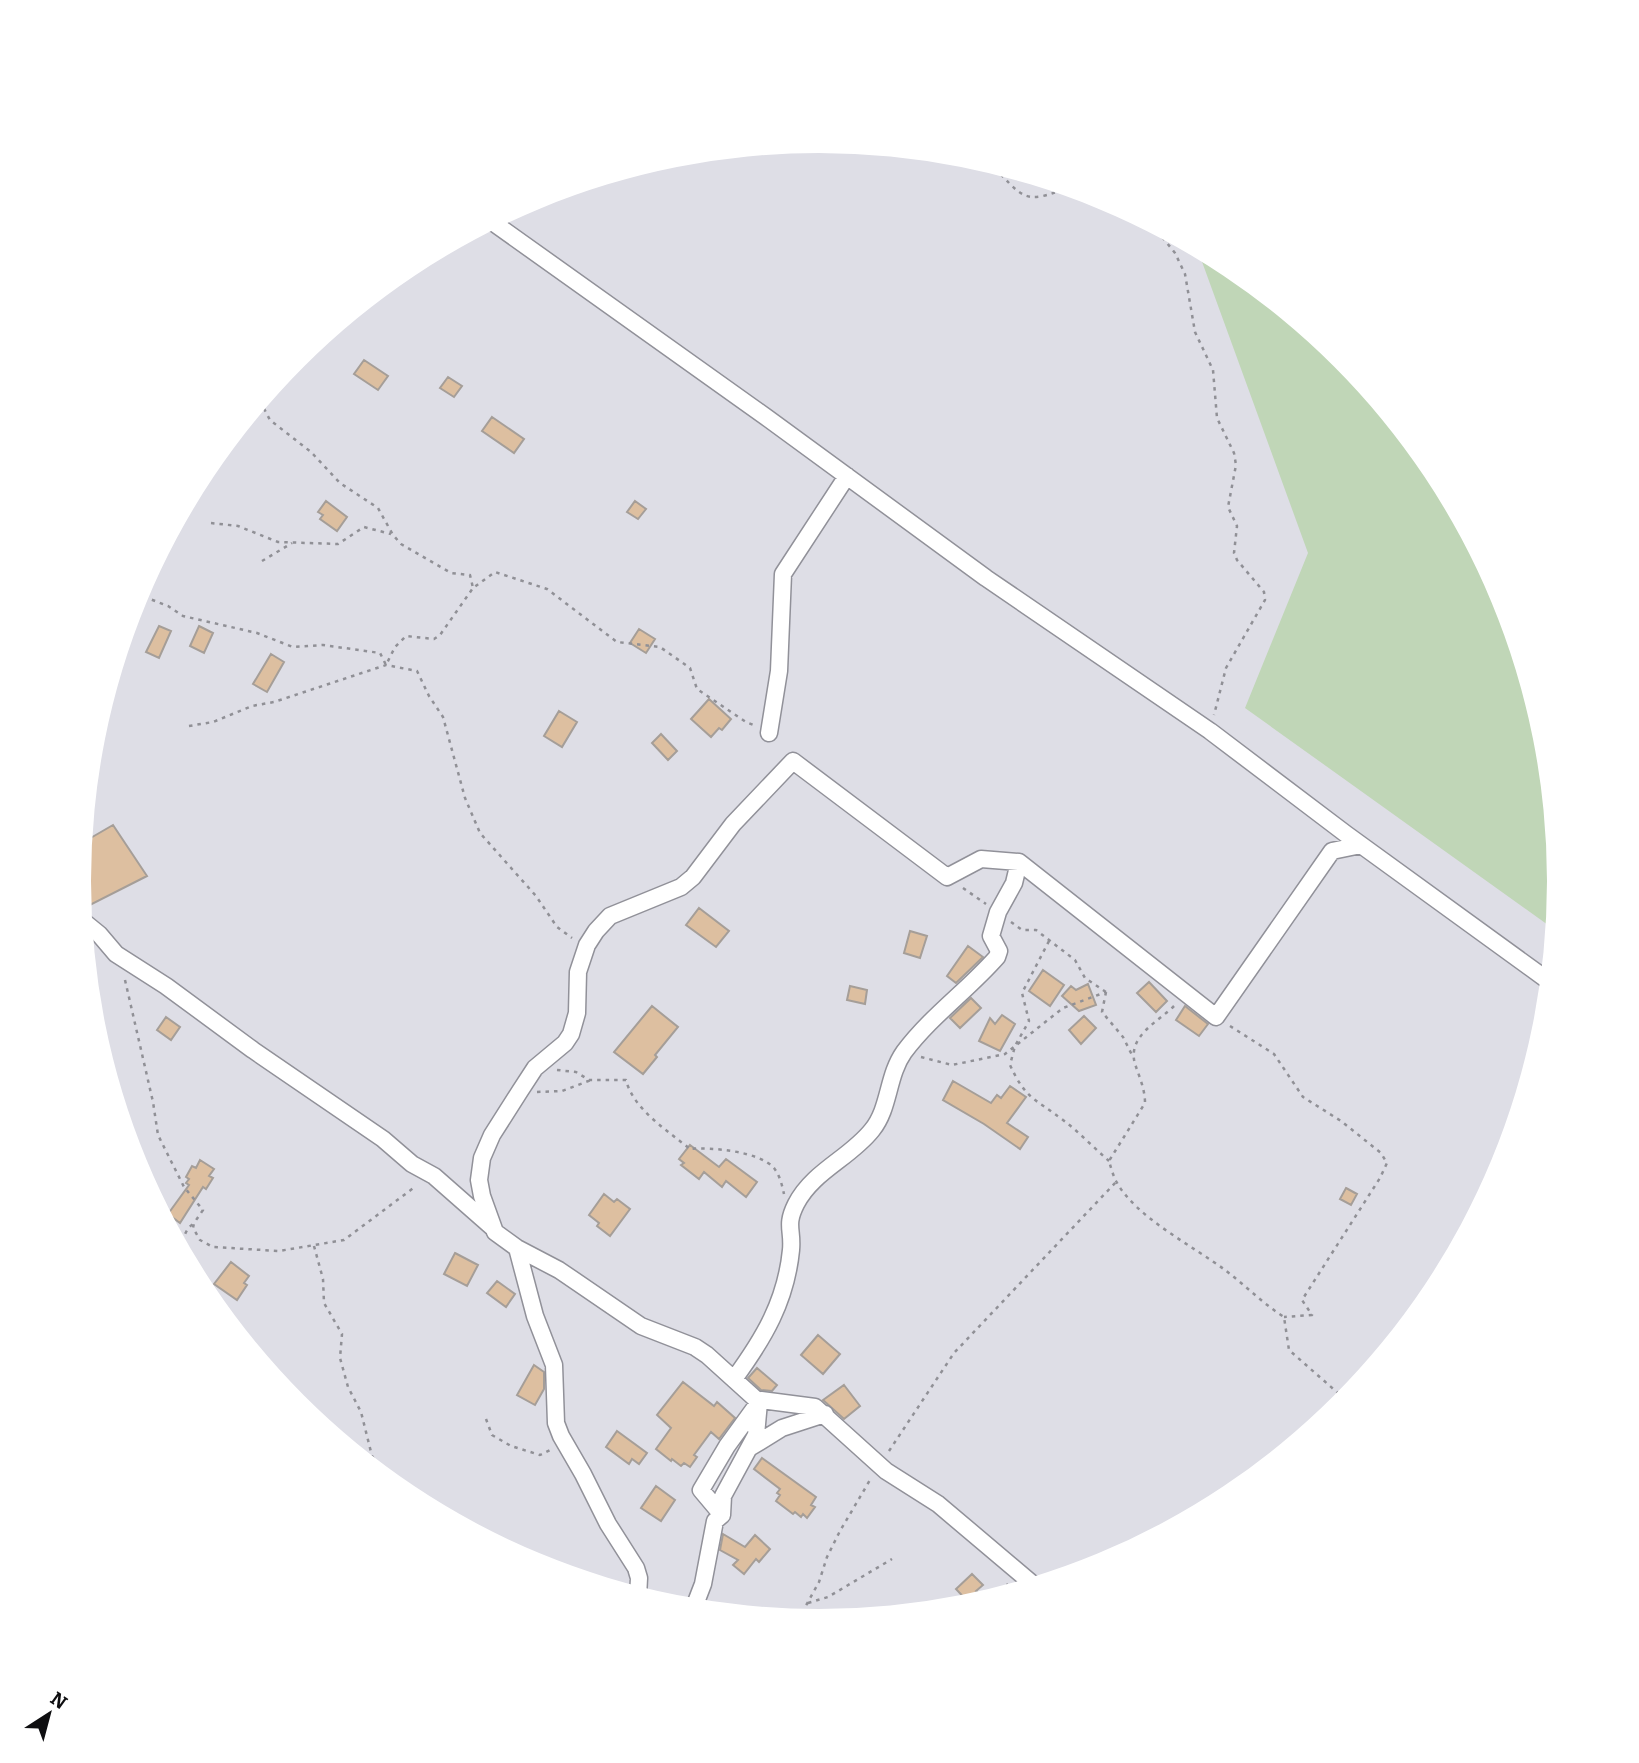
<svg xmlns="http://www.w3.org/2000/svg" width="1639" height="1763" viewBox="0 0 1639 1763" font-family="Bitter,serif">
<rect width="100%" height="100%" fill="#dedee6"/>
<path fill="#c0d6b7" d="M1197,248L1231,266L1344,358L1436,470L1504,598L1546,737L1560,882L1555,930L1245,708L1308,553Z"/>
<path fill="#ddbfa0" stroke="#a59e98" stroke-width="2" d="M364,360L388,376L378,390L354,374Z
M448,377L462,386L454,397L440,388Z
M492,417L524,439L514,453L482,431Z
M326,501L347,517L337,531L320,519L323,515L318,512Z
M635,501L646,509L638,519L627,512Z
M159,626L171,631L159,658L146,652Z
M199,626L213,633L204,653L190,646Z
M639,629L655,639L646,653L630,643Z
M271,654L284,662L267,692L253,684Z
M709,699L731,719L722,730L719,728L711,737L691,719Z
M559,711L577,722L562,747L544,736Z
M661,734L677,751L668,760L652,743Z
M113,825L147,876L86,907L80,898L79,881L82,843Z
M699,908L729,931L716,947L686,925Z
M910,931L927,936L920,958L904,953Z
M968,946L983,957L956,983L947,976Z
M1043,970L1064,985L1050,1006L1029,991Z
M1149,982L1167,1001L1156,1012L1137,993Z
M1088,984L1096,1005L1079,1011L1062,996L1071,986L1076,990Z
M850,986L867,990L865,1004L847,1000Z
M971,998L981,1008L960,1028L950,1018Z
M652,1006L678,1027L655,1055L657,1057L643,1074L614,1052Z
M1185,1006L1208,1024L1199,1036L1176,1020Z
M1002,1015L1015,1024L1000,1051L979,1041L990,1018L995,1024Z
M1084,1016L1096,1028L1081,1044L1069,1030Z
M166,1017L180,1027L171,1040L157,1030Z
M953,1081L991,1103L997,1095L1001,1098L1010,1086L1026,1097L1007,1123L1028,1137L1020,1149L984,1124L943,1100Z
M690,1145L719,1167L726,1159L757,1182L746,1197L726,1181L722,1187L704,1172L699,1179L681,1165L684,1163L679,1159Z
M200,1160L214,1169L209,1176L213,1178L206,1189L203,1187L180,1223L168,1214L189,1185L186,1183L189,1179L186,1177L192,1166L196,1168Z
M1346,1188L1357,1194L1351,1205L1340,1199Z
M604,1194L614,1202L617,1199L630,1209L610,1236L597,1226L599,1223L589,1215Z
M455,1253L478,1265L467,1286L444,1274Z
M231,1262L249,1276L244,1283L247,1285L237,1300L214,1284Z
M497,1281L515,1294L506,1307L487,1293Z
M818,1335L840,1354L823,1374L801,1355Z
M534,1365L544,1372V1389L535,1405L517,1395Z
M757,1368L777,1385L772,1391L761,1390L748,1378Z
M683,1382L714,1406L717,1402L735,1418L719,1439L711,1432L694,1455L697,1457L690,1467L684,1463L681,1466L672,1459L671,1461L656,1449L671,1428L657,1415Z
M844,1385L860,1406L844,1419L823,1400Z
M617,1431L647,1453L639,1464L632,1459L629,1464L606,1447Z
M762,1458L816,1497L811,1505L815,1507L807,1518L803,1514L801,1517L795,1512L793,1514L776,1501L780,1495L777,1493L780,1489L754,1469Z
M656,1486L675,1500L661,1521L641,1508Z
M723,1534L745,1547L755,1535L770,1549L759,1562L756,1559L744,1574L733,1565L738,1560L720,1550Z
M972,1574L983,1585L976,1591L980,1595L970,1604L956,1589Z"/>
<g fill="none" stroke-linecap="round" stroke-linejoin="round">
<g stroke="#919199" stroke-width="19">
<path id="street" d="M491,221L766,417L986,578L1210,731L1346,834L1550,982
M769,733L779,671L783,574L847,476
M83,921L99,934L116,954L166,986L253,1050L383,1139L412,1164L434,1176L492,1227
M517,1248L535,1316L554,1365L556,1423L561,1436L583,1474L608,1524L636,1568L639,1578L638,1597
M734,1379C764,1338 786,1301 791,1250C793,1229 785,1226 796,1204C813,1171 850,1158 872,1130C890,1108 887,1076 904,1052C931,1016 967,991 997,957L999,951L991,936L998,912L1014,883L1019,862
M751,1447L782,1428L825,1414
M722,1515L701,1490L727,1446L759,1402
M1035,1586L938,1504L886,1471L815,1407L761,1400L759,1402L707,1355L695,1347L641,1326L559,1270L517,1248L495,1232L482,1196L479,1180L482,1158L492,1135L520,1091L535,1068L565,1043L571,1034L577,1013L578,972L587,945L596,931L610,916L681,887L693,877L733,824L793,761L947,877L981,859L1019,862L1216,1017L1332,851L1361,845
M693,1610L703,1584L715,1521L722,1515L723,1496L756,1435L759,1402"/>
</g>
<path stroke="#909096" stroke-width="2.5" stroke-dasharray="3.5 5" stroke-linecap="butt" d="M989,162C1023,196 1021,207 1069,187
M1129,211L1163,238L1175,253L1185,274L1195,332L1213,370L1217,418L1234,453L1236,465L1228,507L1237,526L1234,553L1237,560L1264,592L1265,600L1226,668L1214,715
M260,401L270,420L311,452L340,483L378,508L393,535L401,544L451,573L470,575L473,588L495,572L547,589L617,642L660,647L690,668L697,689L746,722L756,726
M211,523L238,526L278,542L338,544L364,527L391,534
M262,561L292,543
M135,599H150L168,606L183,616L257,633L293,647L323,645L380,653L386,665L395,647L406,636L434,639L440,635L473,588
M189,726L213,722L252,706L274,702L386,665L417,671L429,696L443,717L465,798L480,833L536,896L557,927L572,938
M963,888L986,904
M1011,922L1022,930H1036L1075,960L1085,978L1106,992
M1049,941L1022,993L1029,1021L1015,1046L1010,1065C1026,1100 1036,1099 1063,1120C1079,1132 1094,1148 1109,1161
M125,980L153,1102L158,1135L184,1187L203,1210L194,1223L193,1228L200,1240L213,1247L279,1251L344,1240L416,1186
M1106,992L1102,1012L1123,1037L1132,1055
M1174,1006C1158,1022 1127,1036 1135,1064C1139,1076 1145,1089 1145,1103L1109,1161C1111,1168 1113,1175 1116,1181C1135,1217 1193,1246 1225,1270C1245,1285 1262,1303 1284,1317L1289,1350L1347,1401
M1230,1026L1274,1054L1303,1097L1341,1121L1381,1153L1387,1163L1380,1178L1302,1300L1312,1315L1284,1317
M921,1057L952,1065L1005,1054L1063,1008L1106,992
M557,1070L576,1072L589,1080H626C633,1109 668,1131 690,1149C710,1147 759,1151 774,1168C780,1176 782,1185 784,1194
M537,1092L562,1091L591,1080
M314,1246L323,1279L324,1303L342,1334L340,1358L348,1387L361,1412L372,1456L394,1486
M185,1259C183,1243 181,1233 194,1223
M486,1419L492,1435L511,1446L540,1455L550,1450
M889,1451L954,1353L1116,1182
M987,1601L1008,1584
M808,1603L828,1597L892,1559
M798,1620L819,1582L827,1557L840,1531L870,1480"/>
<use href="#street" stroke="#fff" stroke-width="16"/>
</g>
<path d="M0 0H1639V1763H0ZM91 881a728 728 0 1 1 1456 0a728 728 0 1 1-1456 0Z" fill="#fff" fill-rule="evenodd"/>
<g transform="translate(49 1714) rotate(36)" stroke="#ffffff" stroke-width="5" paint-order="stroke">
<path d="M0-5L12 26L0 18L-12 26Z" fill="#0e0e10"/>
<text y="-10" font-size="19" font-weight="bold" text-anchor="middle" fill="#0e0e10">N</text>
</g>
</svg>
